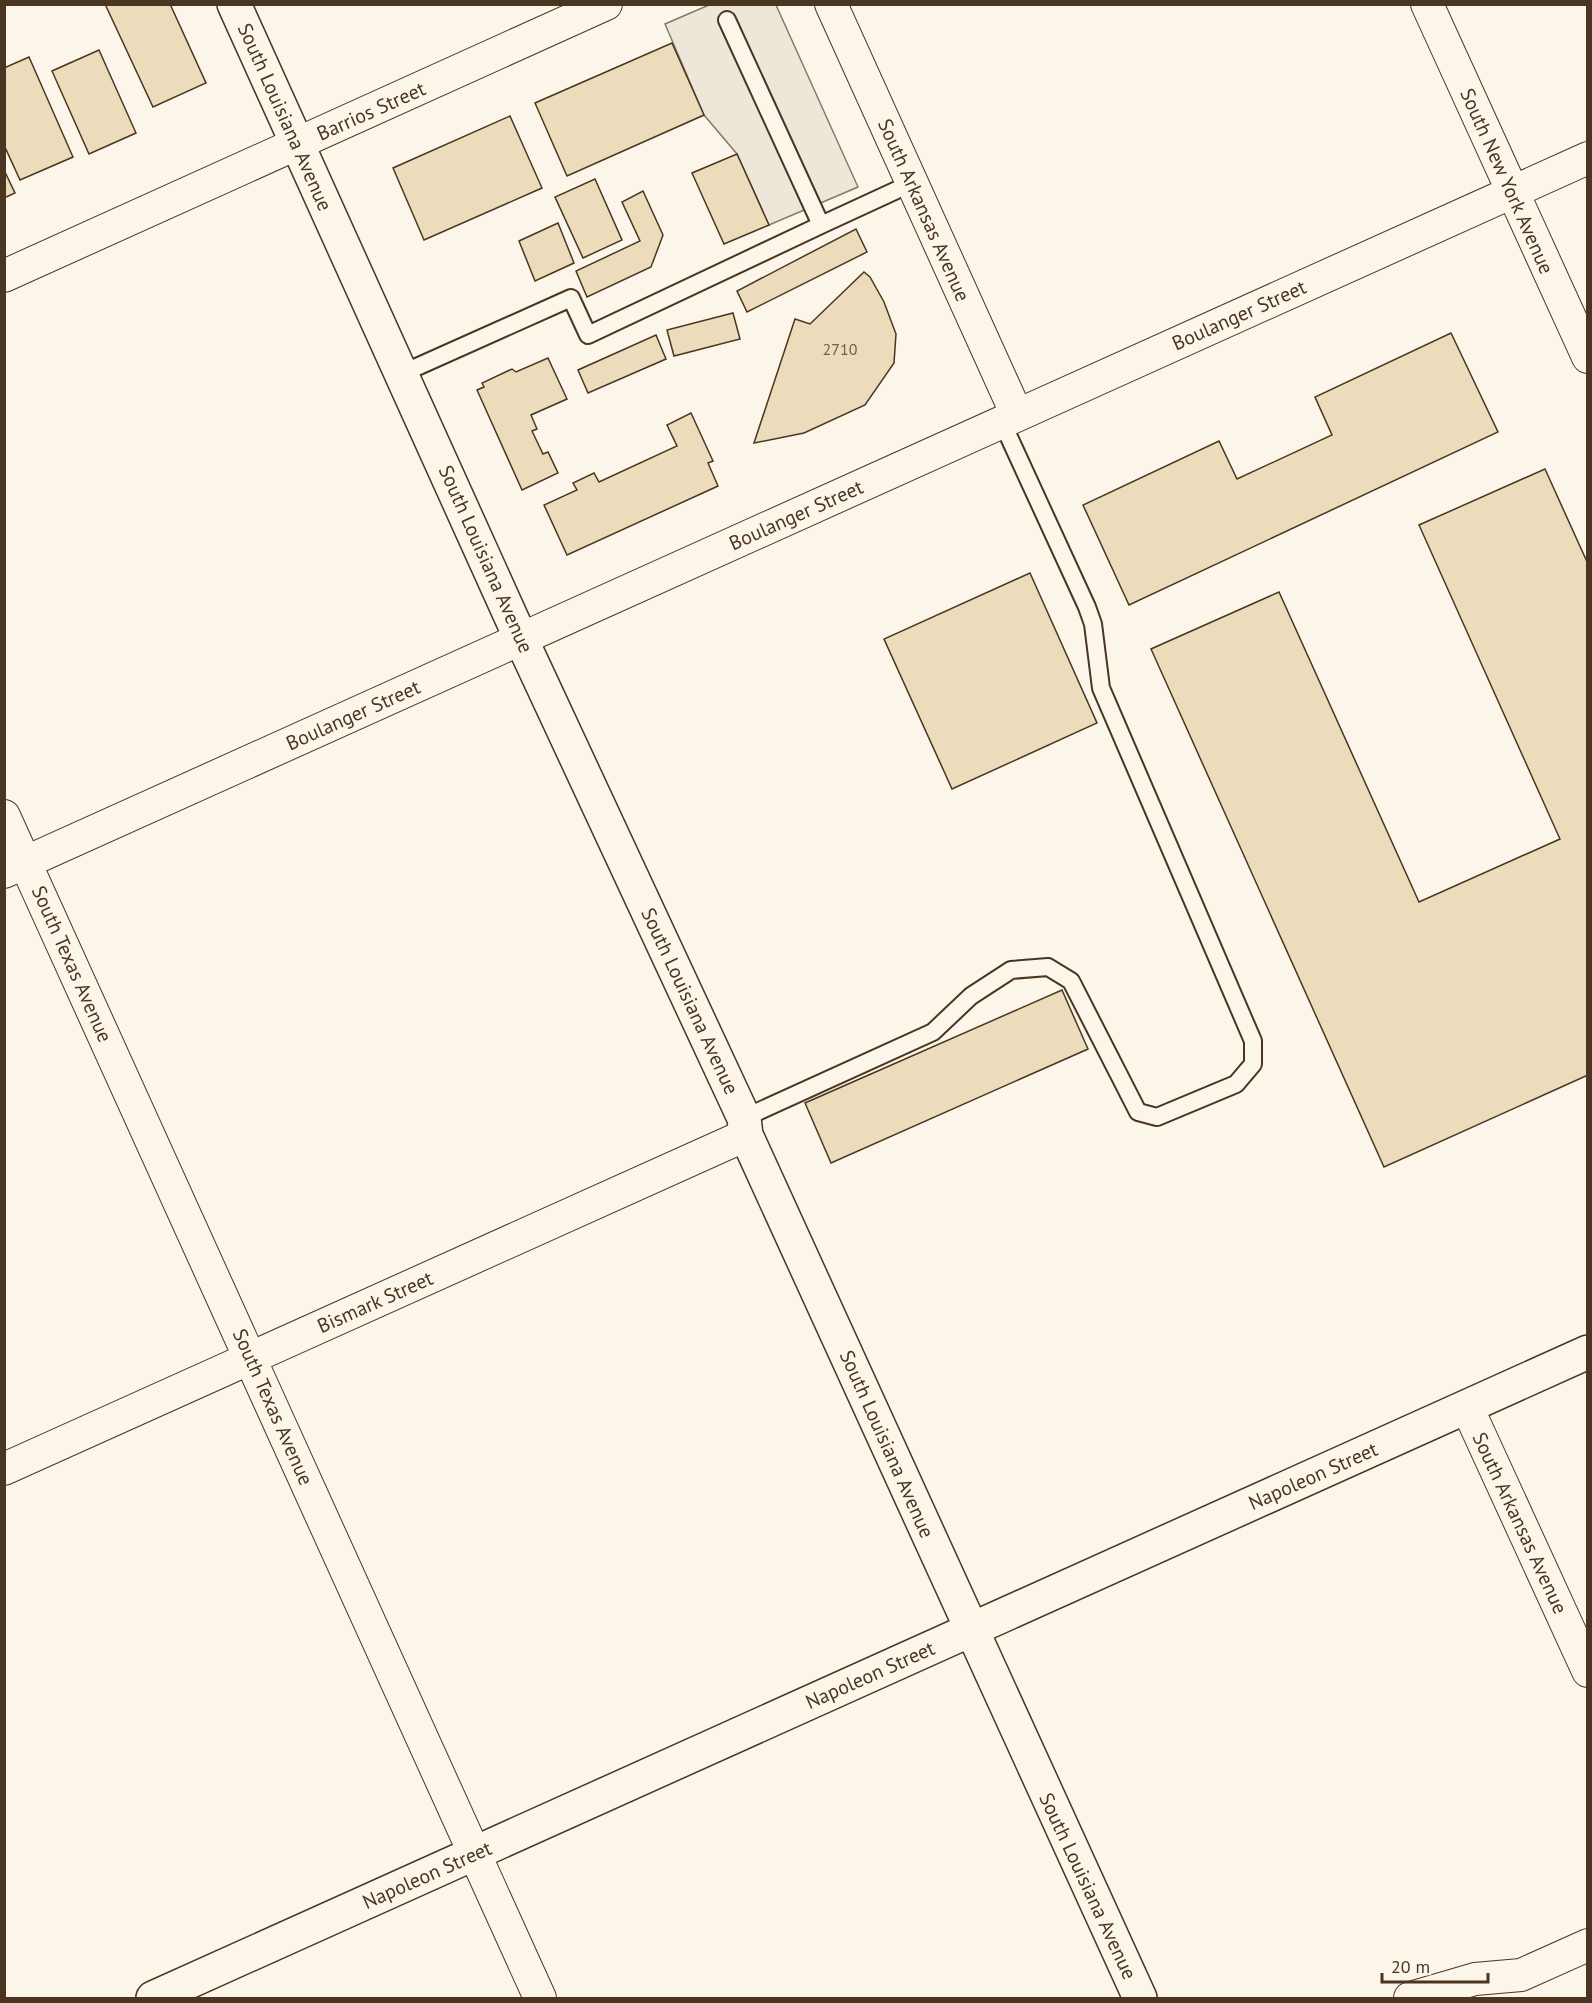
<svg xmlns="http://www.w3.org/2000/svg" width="1592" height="2003" viewBox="0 0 1592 2003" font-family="'PT Sans',sans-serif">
<rect width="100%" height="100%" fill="#fbf6e9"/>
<path fill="#ede7d9" stroke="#887966" stroke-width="1.5" d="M709,5H776L858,187L769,225L737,154L704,115L665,24Z"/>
<path fill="#ecdcbc" stroke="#4a3520" stroke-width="1.5" d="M105,4H170L206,83L153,107Z
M672,43L704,115L567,176L535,103Z
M99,50L136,133L89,154L52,71Z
M29,57L73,157L20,180L4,145V68Z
M510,116L542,188L424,240L393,168Z
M737,154L769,225L724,244L692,173Z
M4,170L15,193L4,198Z
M595,179L622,240L583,258L555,197Z
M643,191L663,235L651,267L587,297L576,271L640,241L622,202Z
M558,223L574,263L535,281L519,241Z
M856,229L867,252L747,312L737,291Z
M864,272L870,277L884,302L896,334L894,363L865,405L804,433L754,443L795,319L810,324Z
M733,313L740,339L674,356L667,330Z
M1451,333L1498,432L1129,605L1083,505L1219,441L1237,479L1332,435L1315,397Z
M656,335L666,359L588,393L578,370Z
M548,358L567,399L531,415L537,429L532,431L543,454L548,452L558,473L522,490L477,390L484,387L482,383L512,369L516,372Z
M691,413L713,461L708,463L718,486L567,555L544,505L577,490L573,483L594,473L599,482L677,446L667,425Z
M1545,469L1588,564V1075L1384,1167L1151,649L1279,592L1419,902L1560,839L1419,525Z
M1030,573L1097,723L952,789L884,639Z
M1062,990L1088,1049L831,1163L805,1103Z"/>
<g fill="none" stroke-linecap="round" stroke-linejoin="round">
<g stroke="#4a3520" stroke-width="20">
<path id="service" d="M821,225L912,183
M401,374L571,298L588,335L821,225L727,20
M744,1118L933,1032L971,996L1011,970L1048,967L1071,981L1138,1112L1157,1117L1236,1084L1253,1064V1041L1101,688L1093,624L1087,607L1002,422"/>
</g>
<g stroke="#4a3520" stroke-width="34">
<path id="minor" d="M831,4L1017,415
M1427,4L1588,357
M4,276L606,4
M4,816L540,1998
M4,872L1588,158
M1467,1407L1588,1671
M4,1469L746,1135
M1410,1998L1475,1979L1521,1975L1588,1945"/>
</g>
<g stroke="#4a3520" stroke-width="36">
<path id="tertiary" d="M234,4L521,639L744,1118L746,1135L1140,1998
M153,1998L1588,1352"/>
</g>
<use href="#service" stroke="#fbf6e9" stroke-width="16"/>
<use href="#minor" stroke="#fbf6e9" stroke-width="32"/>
<use href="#tertiary" stroke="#fbf6e9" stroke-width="33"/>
</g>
<g text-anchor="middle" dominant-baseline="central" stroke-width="4.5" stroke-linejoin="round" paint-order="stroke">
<g font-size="16" fill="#725f47">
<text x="840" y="349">2710</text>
</g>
<g font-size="20" fill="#4a3520" stroke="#fbf6e9">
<text transform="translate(371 111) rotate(-24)">Barrios Street</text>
<text transform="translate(285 117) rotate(66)">South Louisiana Avenue</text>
<text transform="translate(1507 181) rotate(66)">South New York Avenue</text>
<text transform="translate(924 210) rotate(66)">South Arkansas Avenue</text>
<text transform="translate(1239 315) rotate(-24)">Boulanger Street</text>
<text transform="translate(796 515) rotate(-24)">Boulanger Street</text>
<text transform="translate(486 559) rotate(66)">South Louisiana Avenue</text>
<text transform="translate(353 715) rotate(-24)">Boulanger Street</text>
<text transform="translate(72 964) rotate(66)">South Texas Avenue</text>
<text transform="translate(690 1001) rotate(65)">South Louisiana Avenue</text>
<text transform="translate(375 1302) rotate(-24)">Bismark Street</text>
<text transform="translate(273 1407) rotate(66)">South Texas Avenue</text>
<text transform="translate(887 1444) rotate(66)">South Louisiana Avenue</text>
<text transform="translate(1313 1476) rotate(-24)">Napoleon Street</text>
<text transform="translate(1520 1523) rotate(65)">South Arkansas Avenue</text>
<text transform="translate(870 1675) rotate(-24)">Napoleon Street</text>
<text transform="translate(427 1875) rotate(-24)">Napoleon Street</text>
<text transform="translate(1088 1886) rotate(65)">South Louisiana Avenue</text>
</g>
</g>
<rect width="1592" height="2003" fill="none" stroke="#4a3520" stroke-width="12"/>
<path d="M1382 1973v9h106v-9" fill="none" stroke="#4a3520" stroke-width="3"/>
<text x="1391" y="1973" font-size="18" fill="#4a3520" stroke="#fbf6e9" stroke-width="4.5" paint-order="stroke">20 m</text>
</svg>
